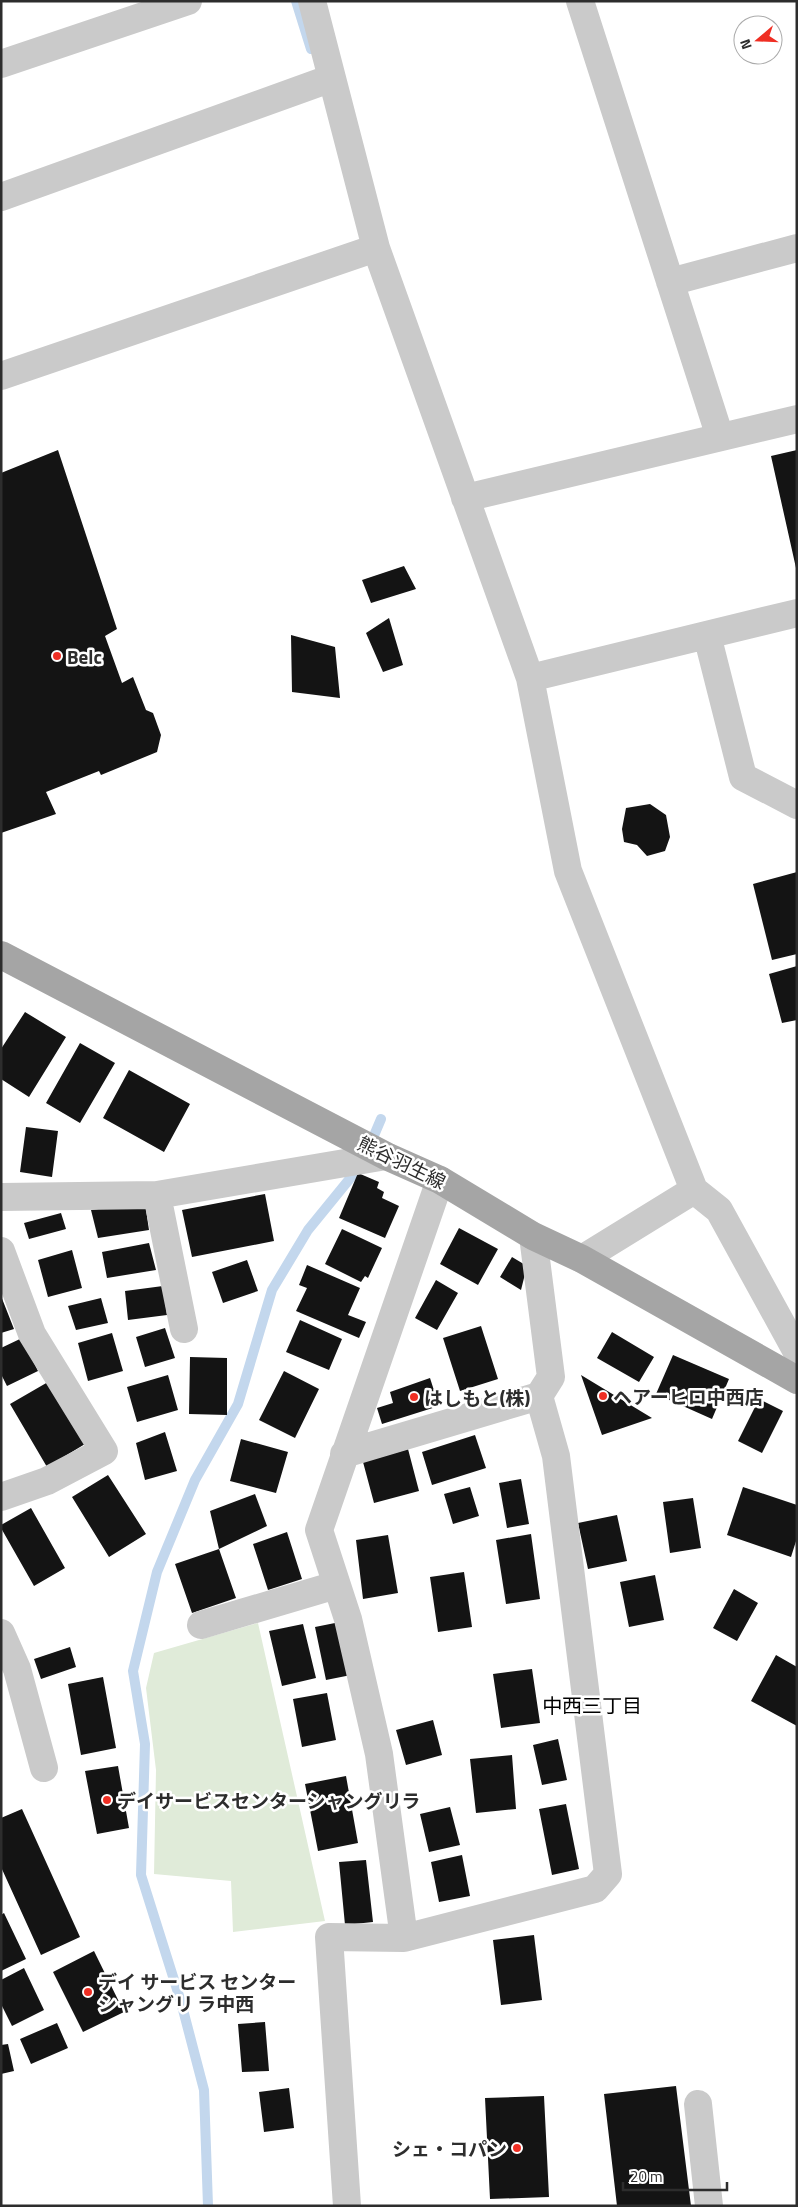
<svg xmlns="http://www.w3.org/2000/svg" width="798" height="2207" viewBox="0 0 798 2207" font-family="'Titillium Web','Noto Sans JP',sans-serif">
<rect width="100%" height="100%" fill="#fff"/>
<path fill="#e0ebd9" d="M258,1623L325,1921L233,1932L231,1881L154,1874L156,1770L146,1688L154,1653Z"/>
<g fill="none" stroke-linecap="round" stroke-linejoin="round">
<path stroke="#c3d7ed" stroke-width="10" d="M296,1L311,49
M370,1145L381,1119
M208,2206L204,2090L181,2002L141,1875L145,1744L133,1671L157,1572L195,1480L238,1404L272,1290L308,1230L361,1165"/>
</g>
<path fill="#141414" d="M58,450L117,629L105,636L122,683L133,677L146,710L153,713L161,735L157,752L101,775L99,771L46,792L56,814L1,833V473Z
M797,450V567L796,568L771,456Z
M404,566L416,589L371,603L362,580Z
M389,618L403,665L383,672L366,633Z
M291,635L335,647L340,698L292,692Z
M650,804L666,815L670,837L665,851L647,856L637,845L624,842L622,829L626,808Z
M797,872V954L772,960L753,884Z
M797,966V1020L782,1023L769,974Z
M25,1012L66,1037L29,1097L1,1079V1049Z
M80,1043L115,1063L80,1123L46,1103Z
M129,1070L190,1104L164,1152L103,1118Z
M26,1127L58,1131L52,1177L20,1172Z
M358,1173L379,1182L377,1188L384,1192L382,1198L399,1206L385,1238L339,1218Z
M265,1194L274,1241L192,1257L182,1210Z
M145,1203L149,1230L98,1238L91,1210Z
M61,1213L66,1229L29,1239L24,1223Z
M459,1228L498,1249L478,1285L440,1264Z
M342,1229L382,1248L368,1278L365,1276L361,1282L325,1264Z
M149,1243L156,1270L107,1278L102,1252Z
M72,1250L82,1288L48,1297L38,1260Z
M512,1257L527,1266L521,1290L500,1277Z
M247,1260L258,1291L223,1303L212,1272Z
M307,1265L360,1288L348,1315L366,1322L359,1338L296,1311L307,1288L299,1285Z
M436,1280L458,1293L437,1330L415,1318Z
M163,1286L167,1315L128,1320L125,1291Z
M1,1296L14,1329L1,1333Z
M101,1298L108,1323L76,1330L68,1306Z
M300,1320L342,1339L329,1370L286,1352Z
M481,1326L498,1379L460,1391L443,1338Z
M165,1328L175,1358L145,1367L136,1337Z
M612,1332L654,1357L639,1382L597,1358Z
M112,1333L123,1371L88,1381L78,1343Z
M22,1338L38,1371L7,1386L1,1374V1348Z
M673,1355L729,1379L712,1419L656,1394Z
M190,1357L227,1358V1415L189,1414Z
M284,1371L319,1389L295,1438L259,1420Z
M168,1375L178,1410L137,1422L127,1387Z
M581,1375L652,1418L602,1435Z
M430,1378L439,1406L382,1424L377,1408L393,1403L390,1392Z
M48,1382L85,1444L47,1467L10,1404Z
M759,1399L783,1411L762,1453L738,1441Z
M165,1432L177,1471L145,1480L136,1443Z
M475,1435L486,1468L432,1485L422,1452Z
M241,1439L288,1452L276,1493L230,1481Z
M408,1449L419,1491L374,1503L363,1462Z
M108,1475L146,1534L109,1557L72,1497Z
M521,1479L529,1524L507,1528L499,1483Z
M470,1487L479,1516L453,1524L444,1494Z
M743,1487L797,1505V1538L791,1557L727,1535Z
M255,1494L267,1526L219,1549L210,1511Z
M693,1498L701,1548L670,1553L663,1502Z
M31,1508L65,1568L34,1586L1,1528V1525Z
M617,1515L627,1561L588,1569L578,1523Z
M287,1532L302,1579L268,1590L253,1544Z
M531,1534L540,1599L506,1604L496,1540Z
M388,1535L398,1593L363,1599L356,1540Z
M219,1549L236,1598L192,1613L175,1564Z
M464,1572L472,1627L438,1632L430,1577Z
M655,1575L664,1620L629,1627L620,1582Z
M734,1589L758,1603L737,1641L713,1628Z
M340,1622L351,1675L326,1680L315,1627Z
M303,1624L316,1678L282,1686L269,1631Z
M70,1647L76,1667L41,1679L34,1659Z
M776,1655L797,1667V1726L751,1701Z
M532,1669L540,1723L501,1728L493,1674Z
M103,1677L116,1748L81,1755L68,1684Z
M327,1693L336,1740L302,1747L293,1699Z
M433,1720L442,1755L406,1765L396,1730Z
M558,1739L567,1780L542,1785L533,1745Z
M512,1755L516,1809L476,1813L470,1759Z
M118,1766L129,1828L97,1834L85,1771Z
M346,1776L358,1843L318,1851L305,1784Z
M566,1804L579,1869L552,1875L539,1809Z
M450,1807L460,1845L429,1852L420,1814Z
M22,1809L80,1937L41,1955L1,1867V1818Z
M462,1855L470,1896L439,1902L431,1862Z
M366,1860L373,1922L345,1925L339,1862Z
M4,1913L26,1959L1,1971V1915Z
M534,1935L542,2000L501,2005L493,1940Z
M94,1951L124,2012L83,2032L53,1972Z
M24,1968L44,2010L12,2026L1,2004V1980Z
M265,2022L269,2071L242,2072L238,2024Z
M57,2023L68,2048L31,2064L20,2039Z
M8,2044L14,2071L1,2074V2045Z
M676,2086L691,2206H617L604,2094Z
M289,2088L294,2128L264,2132L259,2092Z
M544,2096L549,2197L490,2199L485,2098Z"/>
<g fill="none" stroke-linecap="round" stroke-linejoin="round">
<path stroke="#cacaca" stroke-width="28" d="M312,1L376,248L530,678L568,871L694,1190L582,1259
M580,1L720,437
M1,64L188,1
M1,197L332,78
M670,282L797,248
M1,376L376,248
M465,498L797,419
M707,635L743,777L797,805
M530,678L797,613
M694,1190L719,1210L797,1352
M157,1195L184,1329
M1,1197L157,1195L386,1156
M1,1251L32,1334L104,1451L47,1481L1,1497
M344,1454L539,1396L551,1377L533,1236
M201,1625L336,1585
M1,1633L17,1669L44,1768
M404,1938L379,1754L348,1619L319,1530L440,1180
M698,2104L709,2206
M347,2206L329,1937L404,1938L595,1889L608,1874L556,1456L539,1396"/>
<path stroke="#a5a5a5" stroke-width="28" d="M1,955L386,1156L440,1180L533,1236L582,1259L797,1380"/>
</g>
<g fill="#ef2e23" stroke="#fff" stroke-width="2">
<circle cx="57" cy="656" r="5"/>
<circle cx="603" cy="1396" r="5"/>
<circle cx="414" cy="1397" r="5"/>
<circle cx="107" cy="1800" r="5"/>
<circle cx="88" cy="1992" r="5"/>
<circle cx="517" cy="2148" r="5"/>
</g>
<g text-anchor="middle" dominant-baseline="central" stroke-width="5" stroke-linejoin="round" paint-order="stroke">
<g font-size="19" font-weight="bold" fill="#2d2d2d" stroke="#fff" text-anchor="start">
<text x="67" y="656">Belc</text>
<text x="613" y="1396">ヘアーヒロ中西店</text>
<text x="424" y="1397">はしもと(株)</text>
<text x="117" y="1800">デイサービスセンターシャングリラ</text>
<text x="98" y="1981">デイ サービス センター<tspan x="98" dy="22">シャングリ ラ中西</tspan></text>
<text x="507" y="2148" text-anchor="end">シェ・コパン</text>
</g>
<g font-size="19" fill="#2d2d2d" stroke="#fff">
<text transform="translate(402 1162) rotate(26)">熊谷羽生線</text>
</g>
<g font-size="20" fill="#000" stroke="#fff">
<text x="592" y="1705">中西三丁目</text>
</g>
</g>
<rect width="798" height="2207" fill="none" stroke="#2d2d2d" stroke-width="5"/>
<g transform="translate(758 40) rotate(251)"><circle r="24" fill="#ffffff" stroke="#ababab"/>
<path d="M0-4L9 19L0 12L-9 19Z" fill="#ef2e23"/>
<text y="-8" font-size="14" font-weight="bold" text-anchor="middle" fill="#2d2d2d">N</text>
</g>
<path d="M623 2182v8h104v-8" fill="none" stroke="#2d2d2d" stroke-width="2.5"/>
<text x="630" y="2182" font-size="15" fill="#2d2d2d" stroke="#ffffff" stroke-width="4" paint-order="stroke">20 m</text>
</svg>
